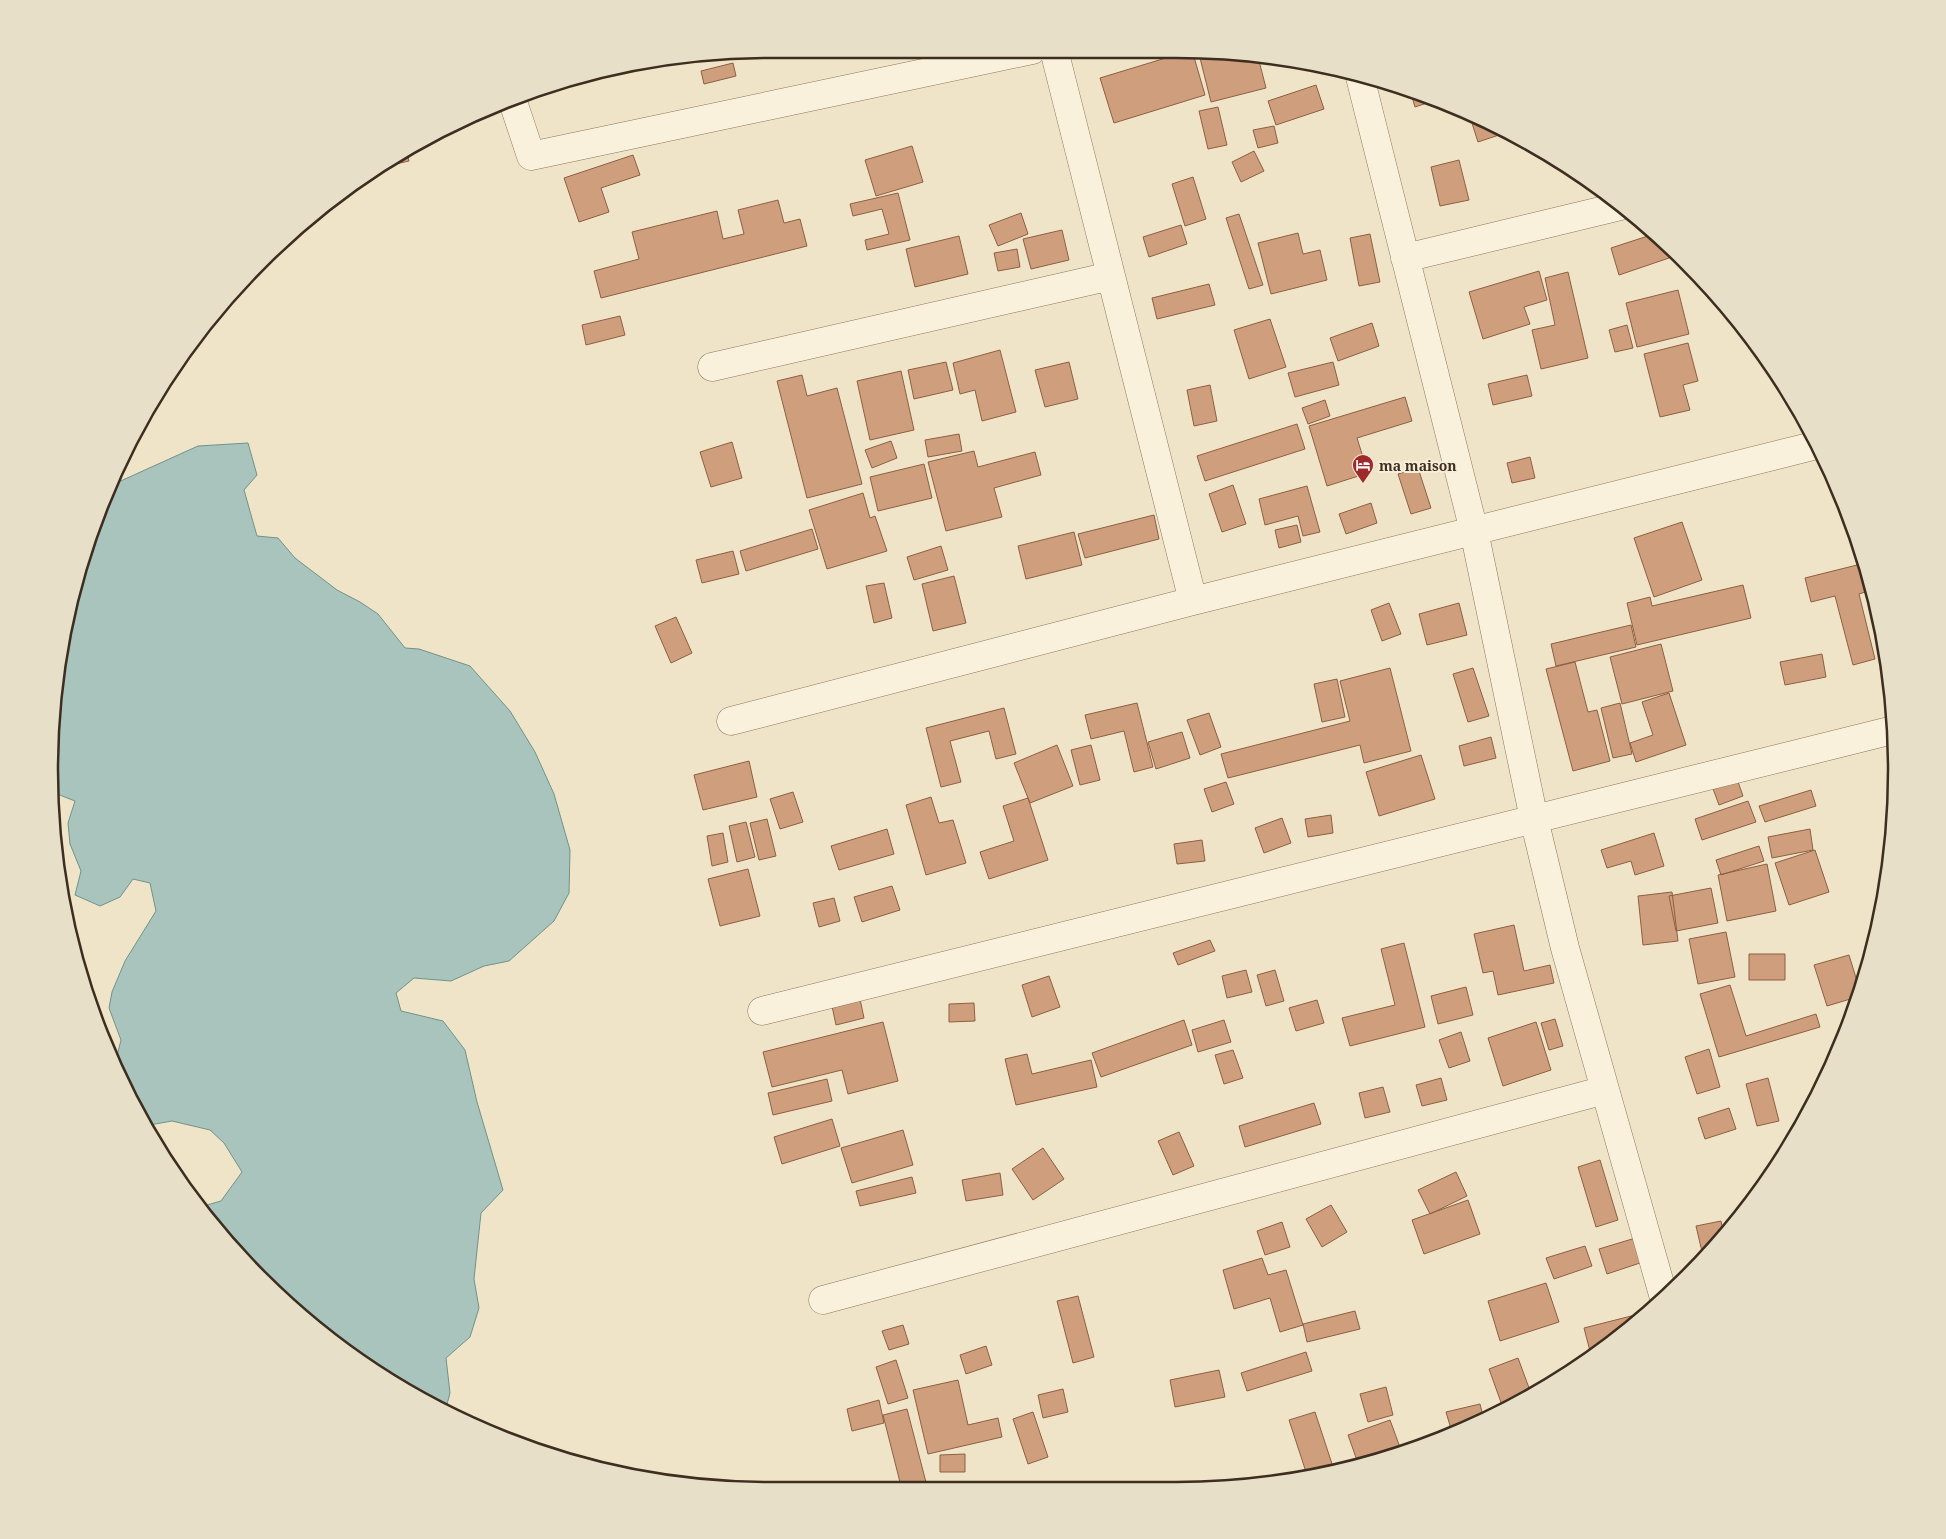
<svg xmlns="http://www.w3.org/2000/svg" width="1946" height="1539" viewBox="0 0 1946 1539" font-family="'Noto Serif',serif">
<rect width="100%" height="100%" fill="#f0e4c8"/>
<path fill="#a9c4bc" stroke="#6f938a" d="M248,443L257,475L244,490L257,536L278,538L295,558L337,590L360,602L378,614L405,648L419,649L470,666L510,711L535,752L554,794L570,850L569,893L554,921L509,961L484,966L451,981L414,978L396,993L401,1011L443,1021L465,1050L477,1102L503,1190L481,1213L474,1279L479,1308L470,1337L446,1358L450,1393L446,1408L331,1341L227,1245L200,1207L221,1201L242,1172L224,1143L210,1130L172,1121L144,1126L116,1060L121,1040L109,1008L112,992L125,961L156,911L150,883L133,879L120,897L100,906L75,895L81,871L70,844L68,823L75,801L52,792L49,769L73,583L114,484L198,446Z"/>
<path fill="#cf9f7d" stroke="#8d5f41" d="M1192,50L1205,95L1114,123L1100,78Z
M1228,51L1258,57L1266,88L1211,102L1200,58Z
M733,63L736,76L704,84L701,71Z
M1316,85L1324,109L1276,125L1268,101Z
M1409,87L1436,100L1415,107Z
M1218,107L1227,145L1208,149L1199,111Z
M1469,114L1508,132L1478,142Z
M1274,126L1278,143L1258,148L1253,130Z
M912,146L923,182L876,196L865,160Z
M406,148L409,161L387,166L386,163Z
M1254,151L1264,171L1241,182L1232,162Z
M633,155L640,175L601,188L609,212L579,222L564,178Z
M1459,160L1469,200L1440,206L1431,167Z
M1193,177L1206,219L1185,226L1172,184Z
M898,193L910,240L867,250L865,240L889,234L882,209L853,216L850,204Z
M778,200L784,223L800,219L807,246L601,298L594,271L639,259L632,232L717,211L723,239L744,234L738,210Z
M1021,213L1028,234L998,246L989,225Z
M1239,214L1263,285L1249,289L1226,218Z
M1181,225L1187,244L1149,257L1143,237Z
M1062,230L1069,260L1031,269L1023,239Z
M1298,233L1303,254L1320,250L1327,280L1271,294L1258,243Z
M1657,233L1662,238L1669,258L1619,275L1611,248Z
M1370,234L1380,282L1359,286L1350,238Z
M959,236L968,274L915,287L906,249Z
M1017,249L1020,267L998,271L994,253Z
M1539,271L1547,300L1524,307L1530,324L1483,339L1469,292Z
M1568,272L1588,358L1541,369L1532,330L1555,325L1545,278Z
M1209,284L1215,305L1157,319L1152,298Z
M1678,290L1689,334L1637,347L1626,303Z
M620,316L625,335L586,345L582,325Z
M1270,319L1286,367L1249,379L1234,330Z
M1372,323L1379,346L1338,361L1330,338Z
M1627,325L1633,348L1615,352L1609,330Z
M1688,343L1698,381L1683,385L1690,410L1660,417L1644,354Z
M1000,350L1016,412L982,421L975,390L960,394L953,363Z
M946,362L953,390L914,399L908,370Z
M1069,362L1078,399L1045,407L1035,370Z
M1333,362L1339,385L1295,397L1288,373Z
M901,371L914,430L870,440L857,381Z
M802,375L807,396L837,388L862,484L807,498L777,381Z
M1527,375L1532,396L1493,405L1488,384Z
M1210,385L1217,421L1194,426L1187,390Z
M1405,397L1412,421L1357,438L1368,473L1327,486L1309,426Z
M1325,400L1330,416L1308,424L1302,408Z
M1297,424L1305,449L1205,481L1197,456Z
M959,434L962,451L928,457L925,440Z
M891,441L897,458L872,468L865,450Z
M732,442L742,478L711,487L700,452Z
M974,451L978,467L1035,452L1041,475L994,488L1002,517L946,531L928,462Z
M1530,457L1535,478L1512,483L1507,463Z
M924,464L932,498L878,511L870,477Z
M1418,468L1431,508L1411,514L1398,474Z
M1233,485L1246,524L1222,532L1209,494Z
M1307,486L1320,532L1303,536L1298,516L1265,525L1259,499Z
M863,493L870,518L875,516L887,551L827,569L809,510Z
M1371,503L1377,523L1346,534L1339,514Z
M1154,515L1159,539L1085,558L1078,534Z
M1682,522L1702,580L1654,597L1634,538Z
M1297,525L1301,542L1279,548L1275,530Z
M812,529L818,549L746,571L740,551Z
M1074,532L1082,565L1026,579L1018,546Z
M941,546L948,570L914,580L907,557Z
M1862,550L1871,590L1859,594L1875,659L1853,665L1835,596L1811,602L1805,578L1857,565L1854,552Z
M733,551L739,574L702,583L696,560Z
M954,576L966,623L933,631L922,584Z
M884,583L892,618L874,623L866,586Z
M1743,585L1751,618L1637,645L1627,603L1650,597L1652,606Z
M1389,603L1401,634L1382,641L1371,610Z
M1459,603L1467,635L1427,645L1419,614Z
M676,617L692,653L671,663L655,626Z
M1631,625L1636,647L1556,666L1551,644Z
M1661,644L1673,691L1622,704L1610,657Z
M1822,654L1826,677L1785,685L1780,662Z
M1575,662L1588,712L1597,710L1610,761L1573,771L1546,669Z
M1390,668L1411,751L1364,763L1360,745L1228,778L1221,754L1350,721L1340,681Z
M1473,668L1489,716L1468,722L1453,674Z
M1889,669L1892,695L1887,696L1881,671Z
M1337,679L1345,717L1322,722L1314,684Z
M1669,693L1686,745L1636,762L1630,743L1653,735L1642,702Z
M1137,703L1153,767L1134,772L1124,731L1091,739L1085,715Z
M1620,703L1632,754L1613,758L1601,708Z
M1004,708L1016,754L996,759L989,731L950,741L961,782L941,787L926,728Z
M1209,713L1221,747L1200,755L1187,720Z
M1182,732L1190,758L1156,769L1148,742Z
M1491,737L1496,758L1464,766L1459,746Z
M1057,745L1073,786L1030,803L1014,763Z
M1091,745L1100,780L1080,785L1071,750Z
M1421,755L1435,799L1379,816L1366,772Z
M749,761L757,797L703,810L694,775Z
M1736,776L1743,796L1719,805L1712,786Z
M1226,782L1234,804L1212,812L1204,789Z
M1811,790L1816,806L1765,822L1759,806Z
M793,792L803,822L780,829L770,799Z
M931,797L939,823L953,820L966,863L926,875L906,805Z
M1028,798L1048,860L989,879L980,852L1014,841L1003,806Z
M1748,801L1756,822L1702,840L1695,819Z
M1331,815L1333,833L1308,837L1305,819Z
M1282,818L1291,843L1264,853L1255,828Z
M767,819L776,856L759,860L750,823Z
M746,822L755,857L737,862L729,826Z
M887,829L894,854L839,870L831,846Z
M1810,829L1813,850L1772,858L1768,837Z
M723,833L728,862L712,866L707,836Z
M1654,833L1664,866L1635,875L1631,861L1607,868L1601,850Z
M1202,840L1205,861L1177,864L1174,844Z
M1759,846L1764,861L1721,875L1716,860Z
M1815,850L1829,892L1789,905L1775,863Z
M1767,864L1776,911L1727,921L1718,875Z
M748,869L760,916L720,926L708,879Z
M892,886L900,910L862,922L854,897Z
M1711,888L1718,923L1676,931L1669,896Z
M1672,892L1678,941L1643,945L1638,896Z
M834,898L840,921L819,927L813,903Z
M1514,925L1524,971L1550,965L1554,983L1498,995L1493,971L1483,973L1474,934Z
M1726,932L1735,977L1698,984L1689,939Z
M1210,940L1215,951L1178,965L1173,953Z
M1404,943L1425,1027L1350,1046L1342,1018L1395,1005L1381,949Z
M1749,954H1785V980H1749Z
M1849,955L1860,991L1857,997L1827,1006L1814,965Z
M1246,970L1252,992L1227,998L1222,976Z
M1275,970L1284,1001L1266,1006L1257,975Z
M1049,976L1060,1007L1032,1017L1022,985Z
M1730,985L1746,1036L1816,1014L1820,1027L1719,1057L1700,994Z
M1466,987L1473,1015L1438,1024L1431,996Z
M860,999L864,1018L836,1025L832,1006Z
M1317,1000L1324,1023L1296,1031L1289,1008Z
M974,1003L975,1021L949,1022V1004Z
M1555,1019L1563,1046L1549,1050L1541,1023Z
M1184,1020L1192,1045L1101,1077L1092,1053Z
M1224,1020L1231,1042L1198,1052L1192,1030Z
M883,1022L898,1081L848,1094L842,1070L772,1087L763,1052Z
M1536,1022L1551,1070L1503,1086L1488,1038Z
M1461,1032L1470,1061L1449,1068L1439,1040Z
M1709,1049L1720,1087L1697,1094L1685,1057Z
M1233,1050L1243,1078L1224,1084L1215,1055Z
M1027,1054L1032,1074L1091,1060L1097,1087L1016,1105L1005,1059Z
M1441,1078L1447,1100L1422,1106L1416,1085Z
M1768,1078L1779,1121L1757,1126L1746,1084Z
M827,1079L832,1101L773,1115L768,1093Z
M1383,1087L1390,1112L1365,1118L1359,1093Z
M1314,1103L1321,1124L1245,1147L1239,1126Z
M1729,1108L1736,1129L1705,1139L1698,1118Z
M832,1119L840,1146L782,1164L774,1137Z
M903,1130L913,1165L852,1183L841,1148Z
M1179,1132L1194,1166L1173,1175L1158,1141Z
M1043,1148L1064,1179L1033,1200L1012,1169Z
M1600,1160L1618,1220L1596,1227L1578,1167Z
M1456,1172L1467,1196L1430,1214L1418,1190Z
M1000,1173L1003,1195L966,1201L962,1180Z
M912,1177L916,1193L860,1206L856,1191Z
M1468,1200L1480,1234L1424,1254L1412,1220Z
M1331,1205L1347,1232L1322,1247L1306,1219Z
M1721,1221L1724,1235L1703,1256L1696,1226Z
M1282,1222L1290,1247L1265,1255L1257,1231Z
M1642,1236L1649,1260L1607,1274L1599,1249Z
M1585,1246L1592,1266L1554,1279L1546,1258Z
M1262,1258L1268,1275L1286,1270L1303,1325L1280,1332L1270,1298L1234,1309L1223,1270Z
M1546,1283L1559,1322L1500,1341L1488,1301Z
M1078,1296L1094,1357L1073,1363L1057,1301Z
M1355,1311L1360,1329L1307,1342L1303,1324Z
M1639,1314L1640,1320L1591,1355L1584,1328Z
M903,1325L909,1344L889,1350L882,1331Z
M986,1346L992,1365L966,1374L960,1355Z
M1306,1352L1312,1371L1247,1391L1241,1373Z
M1518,1358L1532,1396L1503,1408L1489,1369Z
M896,1360L908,1398L888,1404L876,1367Z
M1219,1370L1225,1397L1175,1407L1170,1380Z
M958,1380L968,1425L998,1418L1002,1437L928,1454L913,1390Z
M1386,1387L1393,1415L1368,1422L1360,1394Z
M1063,1389L1068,1412L1043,1418L1038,1395Z
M879,1400L884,1423L852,1431L847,1409Z
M1480,1404L1483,1416L1451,1429L1446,1412Z
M907,1409L928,1490H902L883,1415Z
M1033,1412L1048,1457L1028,1464L1013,1419Z
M1315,1412L1334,1470L1307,1475L1289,1420Z
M1390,1420L1401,1450L1359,1466L1348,1435Z
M965,1454V1472H940V1455Z"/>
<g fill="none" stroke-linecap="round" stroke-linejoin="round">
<g stroke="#8d765c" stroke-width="29">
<path id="street" d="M1054,50L1193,601
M1360,77L1474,531L1534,819L1565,948L1664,1298
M513,102L531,156L1032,50
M1405,258L1621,206
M712,367L1111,276
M731,721L1193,601L1817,445
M762,1011L1893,730
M823,1300L1605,1090"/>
</g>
<use href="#street" stroke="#faf1dc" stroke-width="28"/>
</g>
<defs>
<g id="hotel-pin" transform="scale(1.125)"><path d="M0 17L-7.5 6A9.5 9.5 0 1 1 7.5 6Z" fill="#9e2a2b" stroke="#f7eed8"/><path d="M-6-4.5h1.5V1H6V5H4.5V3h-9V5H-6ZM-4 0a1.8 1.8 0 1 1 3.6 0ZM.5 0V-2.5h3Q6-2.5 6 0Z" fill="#fff"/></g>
</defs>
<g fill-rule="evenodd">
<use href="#hotel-pin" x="1363" y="465"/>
</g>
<g text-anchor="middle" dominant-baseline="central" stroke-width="4" stroke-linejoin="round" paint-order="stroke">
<g font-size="14" font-weight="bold" fill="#3d2e20" stroke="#f7eed8" text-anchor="start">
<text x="1379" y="465">ma maison</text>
</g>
</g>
<path d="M0 0H1946V1539H0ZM770 58H1176A712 712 0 0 1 1888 770V770A712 712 0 0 1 1176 1482H770A712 712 0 0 1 58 770V770A712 712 0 0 1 770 58Z" fill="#e8dfc9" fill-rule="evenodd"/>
<path fill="none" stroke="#3d2e20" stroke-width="2.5" d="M770 58H1176A712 712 0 0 1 1888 770V770A712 712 0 0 1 1176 1482H770A712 712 0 0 1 58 770V770A712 712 0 0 1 770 58Z"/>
</svg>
